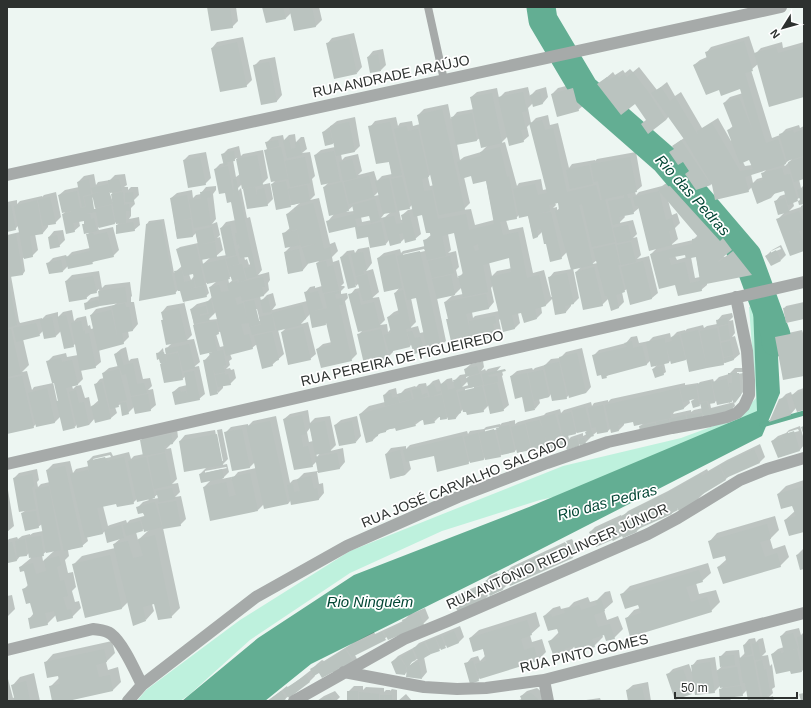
<svg xmlns="http://www.w3.org/2000/svg" width="811" height="708" viewBox="0 0 811 708" font-family="Helvetica,sans-serif">
<rect width="100%" height="100%" fill="#edf6f2"/>
<path fill="#bef1dd" d="M762,305L771,340L756,424L646,477L540,500L442,531L350,573L250,640L189,695L180,701H137L146,690L240,620L350,551L563,466L681,438L738,417L756,398L749,307Z"/>
<path fill="#63ae93" d="M775,303L780,393L762,436L500,570L311,664L265,701H182L258,638L354,575L529,507L757,411L753,307Z"/>
<path fill="#0003" fill-rule="evenodd" d="M208,7H236L238,21L232,27Z
M263,7H319L322,20L316,26L295,30L291,13L286,18Z
M354,33L362,67L357,73L327,44L332,38Z
M749,36L755,54L761,48L782,42L783,48L804,42V96L758,64L751,70L772,138L780,135L786,129L799,125L800,128L804,126V177L799,179L801,188L804,185V203L802,198H799L793,202L794,206L789,211L801,207L804,204V250L778,219L784,213L775,202L780,196L786,194L785,190L776,192L771,198L752,187L748,191L712,184L697,189L690,171L683,160L671,152L674,148L673,146L684,138L669,116L666,120H647L635,102L599,84L613,72L615,75L623,70L625,73L630,69L633,72L639,67L657,90L667,82L675,96L681,92L702,128L718,118L731,141H732L728,130L733,126L724,103L730,97L743,93L741,87L719,88L694,65L700,60L707,57L706,53L711,47ZM750,159L752,165L745,166L743,162ZM790,159H792L785,166L784,165ZM767,169L763,173L764,177L757,179L753,183L751,174Z
M243,37L252,80L246,86L212,48L217,42Z
M383,49L386,65L381,70L368,57L373,51Z
M275,57L282,95L277,101L262,104L254,66L260,60Z
M578,83L584,105L578,110L552,94L558,88Z
M528,87L530,96L536,90L546,87L548,97L543,103L534,105L533,103L528,108L531,123L536,118L548,115L550,125L558,123L569,168L572,164L595,160V161L597,159L636,152L642,186L635,192L636,195L639,192L662,186L665,184L676,180L726,236L729,234L737,243L723,256L725,257L739,246L757,269L751,274L707,283V285L701,290L676,284L651,254L657,248L639,208L633,213L624,215L625,217L619,223L633,220L637,234L633,238L637,237L641,255L637,259L649,256L658,293L652,298L631,304L627,289L622,292L624,302L618,308L609,298L602,305L576,272L581,267L573,268L579,298L574,303L571,304V306L566,312L556,314L553,298L546,305L541,306L542,313L537,318L522,312L518,313L520,323L515,328L504,331L501,318L499,320L501,330L495,335L453,345L447,320L449,317L445,302L453,295L437,298L446,341L440,346L428,347L424,350L412,344L410,346L393,350V352L387,358L358,335L363,330L350,295L355,289L360,288L359,283L356,286L341,257L347,251L354,250L355,253L358,249L369,247L372,263L366,271L373,269L379,292L372,298L379,297L385,320L380,325L387,324L388,332L391,329L388,317L394,312L399,310L395,293L400,287L378,258L384,253L400,249L401,253L403,251L425,246L424,241L431,235L423,214L417,215L421,234L415,239L405,238L401,242L389,240L386,244L369,236L355,226L328,221L335,213L324,187L329,182L315,155L321,150L335,147L334,143L326,145L323,132L337,121L355,117L360,146L355,151L341,154L342,160L345,157L358,154L362,171L358,175L374,171L377,181L382,176L392,174L389,161L370,127L375,121L396,117L398,126L400,123L412,121L413,126L420,124L418,115L424,109L448,104L451,119L457,112L474,109L471,97L477,92L497,88L499,98L505,92ZM531,123L547,189L543,190L541,179L519,183L517,186L505,142L501,143L508,136L523,141L529,136L527,127ZM480,138L488,145L481,152L464,157L460,160L457,144L477,140ZM431,174L434,185L430,186L428,177ZM472,175L486,180L494,220L475,225L471,209L463,210L470,203L464,177ZM379,191V195L374,196ZM668,200L698,235L693,240L671,245L678,239L675,228L680,223L677,213L672,215ZM558,202L560,208L557,210V207L553,208L556,205L555,203ZM412,205L413,209L408,210L402,215L403,219L401,220L399,210L409,208ZM353,206L354,211L346,212ZM391,212L385,217L381,218L385,213ZM370,214L372,220L362,222L361,217ZM519,215H528L533,237L538,236L542,232L547,243L561,258L567,252L572,269L554,272L549,278L553,297H551L544,270L533,273L523,227L509,230L506,220L516,218ZM455,232L464,272L458,278L456,270L459,267L456,251L448,253L451,250L448,234ZM424,249L425,251L403,256V254ZM686,253L687,257L677,260L675,256ZM696,256L700,277L695,278L691,257ZM510,257L512,268L497,271L492,276L489,262ZM597,260L598,263L592,264ZM493,285L499,311L475,316L473,318L472,312L489,308L494,302L491,288ZM462,287L463,294L453,296ZM417,297L424,332L420,333L418,326L410,328L416,322L411,298Z
M295,134L296,142L301,137H304L307,149L302,153L310,152L315,176L312,179L315,195L310,200L319,198L330,244L335,242L338,251L332,257L333,262L339,260L344,283L341,286H344L345,287L341,291V294L347,293L348,298L345,301L357,354L351,360L317,349L323,344L332,342L327,323L325,324L310,314L301,324L308,322L316,354L310,359L282,332L286,328L278,330L284,354L272,365L257,344L252,348L230,354L232,359L229,361L230,365L226,369L230,368L231,370L234,369L236,378L230,384L223,385V388L218,393L204,361L214,350L194,325L191,309L197,304L208,301L212,297L210,287L217,281L206,283L209,293L206,296L184,301L192,335L187,340L194,339L200,362L194,367L199,366L205,394L199,399L176,404L173,392L179,387L187,385L186,376L182,379L165,382L161,363L157,354L163,348L164,354H166L165,348L168,347L172,343L162,321L163,319L162,312L167,306L184,303L182,291L184,289L178,290L175,293L147,224L149,221L164,219L174,273L182,266L177,249L180,247L198,243L196,233L193,236L177,238L171,198L177,193L192,190L193,198L196,195L201,194V193L206,187L216,186V190L213,194L216,219L212,224L217,222L220,235L217,238L220,237L223,250L215,257L227,255L221,228L226,222L236,220L232,203L215,169L220,164L224,163L222,155L228,149L239,146L241,156L243,154L263,150L268,178L261,185L270,183L273,199L267,205L248,208L243,186L244,182L238,188V191L241,188L247,218L250,217L262,270L258,275L269,272L270,280L268,283L269,290L264,295L260,296L261,301L267,295L273,293L276,305L272,310L307,301L305,293L310,287L315,286V288L322,286L317,263L320,260L308,263V264L303,270L288,273L285,252L291,246L283,234L290,228L287,214L300,203L277,209L272,184L276,180L265,151L268,148L266,143L272,137L283,135L284,140L289,135ZM237,158L240,174L236,177L233,160ZM249,255L251,263L249,265L247,259L245,260L244,256ZM211,257L203,264L202,258ZM196,272L194,276L191,280L189,274ZM232,276L233,280L229,283L228,278ZM255,309H257L260,321H258ZM216,312L218,319L208,320ZM221,331L224,346L220,347L216,334Z
M206,152L211,178L205,184L184,160L189,155Z
M94,174L96,185L98,182L110,180L115,175L125,174L127,185L124,187H128V190L131,187H138L139,195L134,200L135,204L131,208V216L129,219L139,217L140,225L134,230L117,233L116,226L119,223L116,222L115,223L100,226L98,228L99,230L113,227L119,250L113,256L94,261L92,263L68,266L63,271L48,263L53,258L66,255L67,257L72,252L90,248L87,235L89,233L83,225L85,223V220L79,221L80,226L74,231L63,214L66,211L59,195L65,190L79,187L78,182L84,176ZM109,192H112L113,202ZM94,197L96,208L94,210L91,198Z
M56,192L61,217L55,223L48,224V227L43,233L35,234L38,250L32,256L23,258L25,271L23,274L11,276L19,321L20,323L42,318V319L46,315L58,312V317L63,312L72,310L74,321L77,318L86,316L88,326L90,325L91,329L94,328L91,315L96,309L114,305L117,303L101,304L99,306L85,304L91,298L100,296L99,289L96,292L92,293L86,298L66,281L72,275L99,271L102,288L105,285L130,282L132,296L131,297V302H134L138,324L133,330L128,331L129,337L123,343L99,349L101,362L95,367L81,370L83,379L76,386L81,385L85,398L89,397L91,407L99,400L95,385L100,379L104,378L103,373L109,368L118,366L115,354L121,349L126,347L129,361L131,359L138,358L143,379L150,378L152,386L148,390L153,389L156,405L150,410L134,407L128,413L121,404L115,407L117,413L111,418L96,422L95,418L89,425L77,424L75,427L60,417L55,422L37,426L36,424L33,427L7,433V235L20,232L18,226L15,229L7,231V202L17,200V204L20,201L42,196V197L44,195ZM43,331L56,336L61,331L73,346L76,343L78,355L67,357L66,353L53,356L48,361L53,383L34,387L32,390L27,371L22,372L29,365L23,339L39,335ZM53,382H55L59,400L57,401ZM77,385L73,389L72,386Z
M63,230L65,240L59,246L49,237L54,231Z
M781,245L786,255L781,260L766,256L772,250ZM780,247L781,249L771,253V251Z
M804,302V318L784,309L786,306Z
M732,313L733,317L729,321L733,320L735,333L732,337L735,336L740,354L734,359L726,362L723,364L690,371L688,359L672,363L671,360L669,362L664,363L666,372L663,374L653,369L657,365L651,360L647,364L609,374L606,377L593,356L599,350L626,343L631,337L637,336L639,343L649,341L653,337L670,333L671,338L677,332L685,330V331L687,329L703,325L704,328L707,326L717,324V321L722,315Z
M802,330L803,333L804,331V375L776,337L779,335Z
M582,348L591,387L586,393L569,395L566,398L551,394L549,397L539,399L540,403L535,409L522,396L511,376L517,371L532,368L533,370L535,368L545,365L551,359L560,358L566,352Z
M483,361L484,367L481,371L485,369L486,371L488,369L501,366L496,372L502,371L503,375L502,376L509,405L503,410L489,405L483,411L463,409L456,418L449,419V416L447,418L440,416L434,422L423,419L415,425L389,429L386,431L381,432L372,441L360,414L369,406L385,402L384,395L389,390L396,388L397,394L401,393L405,389L415,386L416,387L419,384L426,383L427,387L433,381L439,379L441,384L447,379L452,378L453,382L460,375L466,374L465,369L471,364ZM471,374L466,379V376ZM468,381L469,385L462,387ZM474,387V389L465,391V389Z
M735,368H745L746,388L740,396L735,402L733,400L729,403V402L717,400L715,402L710,403L711,408L734,402L735,406L732,409L704,415L702,417L655,427L640,426L644,423L633,421L624,423V425L619,430L611,428L608,431L598,433V431L593,435L590,436L591,437L585,443H581L579,445L568,448L566,443L564,445L548,443L545,446L533,447L531,449L517,452V449L515,451L503,454L500,456L485,457L484,459L470,461L468,463L434,455L409,461L411,469L405,475L391,478L386,454L391,448L406,446V449L410,445L467,431L468,434L470,431L484,429L486,427L500,424V425L502,423L515,420V424L518,422L544,415L546,413L560,409L561,413L564,410L591,402L592,406L594,403L608,400V402L611,399L685,383V385L698,383V384L700,382L713,379L714,382L719,377L729,374ZM737,372H744V373L737,374ZM695,398L692,401L700,405L701,403L703,408L694,410L691,412V410L673,414L675,410L684,408L690,403L689,399ZM499,427V429L485,432V430ZM586,430L587,434L583,436V433L571,437L569,439L568,435Z
M804,388V409L796,408L791,414L771,420L780,400L786,394L791,392L792,395L798,390Z
M308,410L310,423L315,418L330,416L336,445L330,451L343,448L345,462L340,468L317,472L319,484L323,483L324,493L319,499L291,504V500L288,504H264L258,510L204,487L211,480L200,474L207,467L180,441L185,435L215,430L221,461H223L217,430L222,429L228,459L222,465L227,464L229,472L222,479L231,477L232,479L238,472L256,468L255,462L250,467L233,470L225,433L231,427L248,424V426L253,421L276,416L290,483L293,480L298,479L304,473L318,471L317,461L312,466L284,419L290,414ZM310,428L313,441L309,442L307,432ZM321,452L317,457L316,453ZM226,467L227,468L205,473V471Z
M357,416L361,436L356,442L335,425L341,420Z
M800,426L803,436L804,435V445L800,450L779,457L772,441L778,436L786,433L789,430ZM798,429L799,431L788,434V432Z
M177,429L178,437L173,443L170,444V445L166,449L171,448L177,479L172,484L178,483L180,492L175,497L181,496L186,519L180,525L163,528L180,608L171,617L155,603L152,604L154,611L146,620L128,602L122,608L86,616L74,564L82,556L115,548L114,544L121,538L105,531L103,533L87,537L88,541L82,546L68,550L69,556L65,560L68,573L73,572L76,587L72,591L75,602L79,601L81,608L72,617L56,615L47,624L29,619L34,613L31,602L24,589L29,584L25,570L20,567L31,558L30,552L27,555H21L17,560L8,562L7,557V541L9,539L17,537L18,539L22,536L30,534V535L33,533L43,531L42,524L38,527L22,513L26,510L14,478L19,473L37,469L39,480L37,482L38,487L41,484L50,482L47,470L53,464L70,461L73,473L76,469L89,466L88,461L93,456L111,452L113,456L129,452L131,459L134,456L144,454L141,440L147,435ZM110,455L111,457L93,461V459ZM158,494L159,498L152,499ZM137,499H148L149,500L143,502L138,507L145,515L144,516L130,520L127,523L126,520L110,525L108,526L103,506L117,503H133ZM144,529L149,530L138,540L136,532L142,530ZM55,550L43,561L42,555L47,551Z
M760,444L765,457L760,462L730,475L726,479L704,492V493L698,499L678,508L671,514L641,527L637,531L624,537L623,535L590,532L595,527L621,515L622,517L628,511L668,491L707,469L708,471L727,460Z
M804,480V531L785,520L795,511L793,504L778,494L786,486Z
M7,484L14,526L7,532Z
M775,516L779,530L770,539L773,549L785,545L789,557L780,566L718,567L727,559L725,554L709,542L717,533Z
M572,539L578,551L573,557L511,585L510,582L503,589L497,592L485,582L490,576L497,573L498,575L504,571L505,574L511,567L565,542L571,556H574L566,541Z
M804,548V568L797,555Z
M708,563L711,573L702,581L696,583L699,594L716,590L720,602L711,611L626,619L634,610L640,608L639,603L621,595L630,586Z
M482,584L488,596L482,602L453,600L459,594Z
M610,591L613,602L604,610L607,620L618,616L623,629L614,638L605,633L602,634L603,637L594,646H575L566,655L550,641L559,632L558,627L544,616L553,608L560,606L561,609L569,607L574,602L588,597L590,602L597,600L605,592Z
M12,595L15,609L7,617V596Z
M425,608L429,618L423,624L387,637L355,655L357,659L352,664L333,670L319,671L314,674L315,676L310,681L282,701H268L287,686L288,688L311,670L317,664L322,660L324,661L353,643L374,632L375,634L403,621L409,615Z
M536,612L540,626L530,635L532,642L542,639L546,652L538,660L480,678L478,680L466,664L471,658L478,656L480,661L485,656L483,648L470,638L479,630Z
M460,626L464,637L458,643L447,645L424,657L427,672L422,678L408,671L405,674L392,662L398,656L415,647L419,643ZM418,659L410,665V664L413,660Z
M799,628L801,635L804,632V675L803,670L802,671L791,669L772,654L778,649L784,647L781,636L786,631Z
M755,638L756,642L759,639L763,638L766,652L762,656L768,655L770,666L772,664L775,687L772,689L773,693L769,697L773,696L774,701H764L767,699L761,701H749L747,690L742,695L732,696V698L729,701H721L720,690L724,686L721,685L714,692L695,689L691,693L668,674L673,669L689,664L692,672L693,671L692,666L697,660L715,657L717,671L723,665L720,657L726,651L739,650L740,658L745,653L744,645L749,639Z
M112,641L115,653L106,662L108,670L118,667L121,682L113,690L63,701H53L50,687L59,678V674L45,663L53,654Z
M34,673L40,701H7V679H8L13,698L15,697L12,686L20,677Z
M648,682L651,701H629L627,690L633,685Z
M354,686H363V690L366,687L384,688V692L386,690H390V691L392,689L397,690V701H348V692Z
M537,688L543,693L545,701H516L522,699L521,696L527,691Z
M335,691L340,697L336,701H317L324,696Z
M406,694L412,701H398Z
M600,698L601,701H579Z"/>
<g fill="none" stroke-linecap="round" stroke-linejoin="round">
<path stroke="#63ae93" stroke-width="5" d="M762,425L804,413"/>
<path stroke="#63ae93" stroke-width="29" d="M541,7L543,20L584,89L665,160L747,256L776,335V342"/>
</g>
<path fill="#bac3bf" fill-rule="evenodd" d="M207,7H230L233,28L211,31Z
M262,7H283L286,19L266,23Z
M289,7H312L316,27L294,31Z
M349,38L357,74L334,79L326,43Z
M744,41L753,71L745,73L763,134L766,143L778,139L786,164L745,177L749,192L715,200L712,185L686,142L651,93L661,87L670,101L675,97L698,135L697,131L712,123L740,171L753,169L749,160L740,164L727,130L733,128L723,103L739,97L753,131L740,89L721,96L719,90L706,95L693,65L707,59L705,52Z
M237,42L247,87L220,92L211,48Z
M804,46V97L769,107L754,53L776,47L778,53Z
M378,54L381,71L370,73L367,57Z
M269,62L277,102L261,105L253,65Z
M633,72L649,93L666,120L648,134L641,124L646,120L635,104L621,115L597,84L607,77L609,80L617,75L619,78L624,74L627,77Z
M573,88L579,111L557,117L551,94Z
M523,92L527,111L522,112L526,129L521,130L524,142L509,146L498,97Z
M540,92L543,104L533,107L530,95Z
M492,93L502,143L481,148L470,97Z
M442,109L465,210L439,215L417,115Z
M472,113L477,141L456,145L451,117Z
M542,120L545,130L553,128L567,192L596,185L600,200H602L598,181L594,182L591,164L630,157L637,192L627,194L628,198H630L634,214L619,217L620,223L613,225L608,201L624,198V195L605,199L615,242L592,247L582,204L579,205L586,233L593,265L571,270L555,211L559,210L558,203L549,205L550,211L537,214L551,212L562,259L550,262L546,244H544L541,229L537,230L538,237L533,239L528,216L519,218L513,189L535,184L538,195L547,193L529,123Z
M349,122L355,152L336,156L330,126Z
M390,122L402,175L392,177L389,162L376,164L368,126Z
M406,126L408,131L418,129L429,177L422,179L424,191L432,190L438,219L466,214L469,230L494,224L486,181L473,184L471,176L461,179L457,162L481,156L480,152L500,147L507,177L509,176L517,219L500,222L503,235L518,232L527,278L539,275L546,306L535,309L537,319L524,323L521,313L512,315L515,329L503,332L490,277L511,272L509,258L483,265L488,292L463,297L458,276L463,275L454,233L442,236L446,256L427,260L423,240L431,238L430,233H426L422,215L414,217L394,129ZM478,244L479,250L475,251L473,246Z
M804,129V156L787,161L779,134L793,130L794,133Z
M330,130L333,144L325,146L322,132Z
M289,139L291,149L296,148L295,143L299,142L302,155L287,158L283,141Z
M278,140L279,146L267,149L265,142Z
M681,140L711,185L696,190L685,174L689,171L683,162L678,165L669,152L674,149L672,146Z
M281,147L288,179L271,182L264,150Z
M234,151L235,161L227,162L228,164L224,166L221,154L225,153L227,160L226,152Z
M334,151L340,181L321,185L314,155Z
M257,155L263,185L242,189L236,159Z
M200,157L206,185L188,188L183,160Z
M305,157L310,183L290,187L285,161Z
M804,157V179L794,182L788,162Z
M352,159L357,178L343,181L339,162Z
M589,165L593,184L570,189L566,170Z
M228,166L235,202L233,190H234L233,179H236L257,276L247,279L244,268L251,267L248,257L240,258L238,249L240,248L239,244L237,245L235,233H237L231,202L227,203L225,193L219,194L214,169Z
M782,168L784,175L790,174L798,201L788,205L784,191L770,195L771,198L757,204L750,184L763,180L761,173Z
M369,176L374,197L349,204L344,182Z
M402,177L410,209L398,211L391,179Z
M389,178L396,212L383,214L375,181Z
M89,179L91,194L83,196L85,206L82,207L77,182Z
M119,179L122,191L110,193L108,180Z
M286,181L291,207L276,210L271,184Z
M342,182L349,211L329,216L323,187Z
M108,184L112,204L95,208L92,194L101,192L93,193L91,188Z
M307,185L310,201L292,205L288,189Z
M670,186L720,241L723,238L732,250L718,261L719,262L733,251L752,275L701,285L702,291L678,296L675,285L659,289L650,254L692,244V239L699,238L659,191L666,220L672,218L675,229L669,231L672,245L649,251L638,206H635L633,197L659,191L658,189ZM685,255L686,259L696,257L700,281L690,283L685,262L671,265L669,258Z
M255,187L257,196V190L264,188L268,206L247,209L243,189Z
M804,188V204L799,205L798,201L800,200L797,190Z
M77,191L80,208L86,207L84,197L92,195L94,209L111,205L115,224L99,228L96,212L85,214H90L91,219L94,218L97,231L84,234L82,224H84V221L73,223L75,232L66,234L62,214L71,212V211L62,213L58,195Z
M210,191L211,197L201,199L200,192Z
M123,192L124,205L129,204L130,211H126V223L116,224L111,194Z
M133,192L134,202H125V193Z
M187,195L191,218L178,221L191,219L193,237L177,239L170,198Z
M50,197L56,224L43,226L38,200Z
M207,198L211,225L194,228L189,200Z
M785,198L789,212L778,215L774,201Z
M375,199L380,220L371,223L369,216L355,219L357,227L381,222L386,245L370,248L368,237L357,239L355,227L329,233L326,221L354,214L352,205Z
M37,200L43,234L30,236L33,257L24,259L14,206Z
M313,203L318,222L298,227L318,222L324,249L330,247L332,258L307,264L302,248L318,243L301,247L297,229L290,231L286,214L295,212L294,208Z
M11,205L16,230L7,232V206Z
M804,205V216L801,206Z
M799,211L804,225V229L799,231L804,245V251L790,256L776,219Z
M409,213L416,240L405,243L403,233L399,234L401,243L390,246L383,218L394,216L396,224L403,223L401,215Z
M161,221L176,294L139,301L146,224Z
M133,222L135,231L116,234V225Z
M230,225L236,255L226,257L220,228Z
M628,225L632,240L617,243L613,228Z
M212,227L215,241L198,245L195,231Z
M297,230L300,245L285,248L282,233Z
M107,232L114,257L92,262L93,264L68,269L65,257L90,251L86,234L93,233L94,235Z
M16,234L23,275L10,277L7,257V236Z
M57,235L60,247L50,249L48,237Z
M215,242L217,257L201,260L198,245Z
M631,242L636,262L621,265L617,245Z
M615,244L620,265H618L625,292L616,295L619,308L611,311L607,296H605L593,249Z
M196,245L205,285L196,287L193,274L184,276L176,249Z
M299,249L303,271L288,274L284,252Z
M776,250L781,261L771,266L765,256Z
M420,251L441,347L427,350L416,298L407,300L397,256Z
M363,252L367,270L363,271L364,274L356,276L351,254Z
M395,254L402,288L384,292L377,258Z
M348,255L356,287L348,289L340,257Z
M237,256L239,264L228,267L226,259Z
M450,256L454,273L432,278L428,261Z
M225,259L230,279L207,284L202,264Z
M61,260L63,272L49,274L46,263Z
M326,261L327,267L333,265L339,290L323,293L316,263Z
M643,261L652,299L630,305L621,267Z
M242,264L246,280L240,282L238,279L232,281L228,267Z
M594,267L603,306L583,310L575,272Z
M182,270L184,282L194,280L195,287L190,289L204,286L207,297L183,302L180,291H178L174,271Z
M567,273L574,304L565,306L566,313L555,315L548,277Z
M7,274L17,325L7,328Z
M367,274L373,299L363,301L356,277Z
M451,275L455,295L437,299L432,279Z
M93,276L97,293L86,295L87,299L69,302L65,281Z
M263,277L265,287H262L264,296L242,301L241,296L235,298L237,305L243,303L247,318L244,302L254,300L260,324L249,327V323L241,324L244,335L249,334L253,349L226,356L209,287L219,285L221,292L229,291L227,284L237,281L238,282L236,283Z
M125,287L127,302L100,306L98,291Z
M403,290L411,328L406,329L410,347L389,352L384,335L391,333L387,317L399,314L394,293Z
M309,291L310,293L318,291L323,308L309,312L304,292Z
M339,291L340,293L335,294L336,299L342,298L343,305H339L352,361L321,368L316,349L331,345L332,348L324,314L326,325L312,328L309,312L333,307L327,308L324,294Z
M358,292L361,305L374,302L380,327L358,332L348,294Z
M486,294L489,309L466,314L470,331L469,321L495,316L496,323L493,324L496,336L452,346L446,319H448L444,302Z
M268,298L271,312L263,313L260,300Z
M98,300L100,306L85,310L84,303Z
M211,300L214,314L208,316L210,321L202,322L201,318L202,322L194,324L190,309L206,306L207,313L200,314V316L209,314L206,302Z
M125,303L126,307H129L133,331L122,333L124,344L98,351L90,315L111,310L118,340L112,306Z
M804,303V319L786,323L783,308Z
M302,305L306,319L300,321L301,325L277,331L272,313Z
M179,308L187,341L166,345L161,320H163L161,312Z
M272,314L275,330L252,335L250,327L261,325L259,317Z
M66,315L74,347L64,349L57,317Z
M52,317L56,337L44,339L40,320Z
M727,318L728,324L717,326L716,320Z
M81,321L83,331L85,330V334L89,333L96,368L80,371L71,323Z
M216,321L219,334L214,336L217,351L200,355L193,325Z
M36,323L40,336L16,342L13,328Z
M728,325L730,339L721,341L719,327Z
M303,327L311,360L288,365L281,332Z
M717,328L724,365L707,368L700,331Z
M11,329L21,374L7,377V330Z
M381,329L388,359L364,364L357,334Z
M698,330L707,368L689,372L681,334Z
M412,331L415,338L420,337L425,351L414,354L407,332Z
M272,332L279,360L272,362L273,366L262,369L254,336Z
M800,332L804,353V376L783,380L775,337Z
M679,335L686,360L671,364L666,345L669,363L651,367L646,342L665,338V343L672,341L671,337Z
M632,341L633,348L642,346L647,365L606,376L607,378L602,379L601,375L597,376L592,355L627,347L624,343Z
M730,341L733,355L724,357L721,343Z
M189,344L195,368L183,371L178,351L166,354L165,349Z
M223,350L226,365L223,366L225,372L215,374L213,369L218,394L210,396L203,360L211,359L209,353Z
M120,352L126,374L122,375L120,368H118L114,354Z
M164,352L167,362L160,363L159,359L157,360L156,353Z
M178,353L183,380L164,383L160,364L167,362L166,355Z
M577,353L586,393L569,398L559,357Z
M733,356L734,360L725,363L724,358Z
M61,358L62,362L72,360L78,385L66,388L75,428L63,431L56,401H58L54,383H52L46,361Z
M559,362L567,399L552,401L544,365Z
M133,363L137,384L144,383L147,393L131,396L124,365Z
M477,366L479,373L466,377L464,369Z
M662,366L664,375L655,378L652,369Z
M119,369L127,400L118,402L119,407L110,409L102,373Z
M505,369L506,371L488,375L489,377L497,376L498,382L484,385L482,374Z
M543,370L549,397L534,401L528,373Z
M194,371L200,400L175,405L172,392L180,390L181,392L186,391L188,398L184,373Z
M225,373V375L228,374L231,385L218,387L215,375Z
M527,373L535,410L525,412L522,397L515,399L510,376Z
M728,373H739L741,395L735,403L733,402L730,393L732,402L717,405L712,382L727,379L730,393L729,383H732V375H728Z
M480,374L483,385L469,388L466,378Z
M22,376L34,428L7,434V379Z
M460,379L462,388L456,390L461,413L455,415L456,419L448,420L440,384L446,383L448,390L455,388L453,380Z
M711,381L715,403L709,404L708,401L700,402L697,384Z
M102,382L111,419L95,423L91,406L99,404L94,384Z
M497,383L504,411L490,414L484,386Z
M434,384L437,392L441,391V393L430,397L427,386Z
M696,385L698,398L683,402L680,388Z
M482,386L487,406L483,407L484,412L467,415L466,412H463L458,392Z
M47,388L55,423L36,427L28,393Z
M420,388L422,395L427,393L428,396L418,399L442,395L447,419L440,420V417L433,418L435,423L424,425L423,420L414,422L416,426L396,431L395,428L386,430V432L378,434V436L372,438L373,441L366,443L359,414L414,399L412,390Z
M679,388L684,409L670,413L671,418L634,426L633,422L618,425L619,431L611,433L605,405Z
M76,390L79,403L84,402L89,425L77,428L69,392Z
M410,391L412,399L400,402L398,394Z
M804,391V410L797,412L791,395Z
M391,393L392,398L398,397L399,403L385,406L383,395Z
M148,394L151,411L135,414L131,397Z
M786,397L791,415L769,422L779,399Z
M698,399L700,406L693,408L691,401Z
M126,402L129,414L122,416L120,403Z
M707,402L709,409L702,411L700,403Z
M732,404L733,410L704,419L702,411Z
M603,405L608,432L597,434L596,427L592,428L588,408Z
M585,407L591,430L577,433L572,410Z
M571,412L576,434L563,437L558,415Z
M702,413V418L688,421L687,415Z
M555,414L564,446L549,451L545,436L546,447L532,450L526,423L539,420L543,429L540,418Z
M302,415L306,434L301,435L303,447L308,446L313,467L294,470L283,419Z
M685,415L687,422L671,425L670,419Z
M669,419L670,425L657,427L656,422Z
M270,421L288,504L264,509L246,426Z
M325,421L331,452L315,455L309,424Z
M352,421L356,443L339,446L334,425Z
M655,423L656,428L640,431L639,426Z
M525,424L531,450L517,453L511,427Z
M509,425L515,452L502,455L496,428Z
M804,426V436L801,427Z
M242,429L250,468L232,471L224,432Z
M494,429L501,457L485,460L479,433Z
M591,430L594,436L587,438L585,432Z
M794,431L800,451L778,458L771,441L782,437L786,447L782,435Z
M478,433L484,460L470,463L464,437Z
M171,434L173,444L164,446L165,452L143,456L140,440Z
M217,434L223,465L184,472L179,441Z
M462,436L469,464L437,472L434,456L406,462L403,450Z
M577,438L579,446L567,450L564,442Z
M584,438L586,444L580,445L579,439Z
M754,449L760,463L726,478L720,465Z
M400,450L405,475L390,479L385,454Z
M165,453L172,485L154,489L148,457Z
M337,453L340,469L318,473L315,457Z
M105,457L107,461L124,457L134,504L117,507L116,504L97,508L103,534L85,538L70,474L88,470L90,476L87,461Z
M146,457L155,498L137,502L128,461Z
M65,466L83,547L64,551L46,470Z
M719,466L726,480L698,497L699,500L679,511L672,500L678,510L672,513L663,495L701,474L702,476Z
M222,469L224,478L201,483L199,474Z
M250,473L258,511L210,521L203,487L226,482L229,497L236,495L231,477Z
M32,474L34,486L32,488L36,509L19,512L13,478Z
M311,476L314,489L317,488L319,500L291,505L287,485L293,484L294,492L300,491L297,479Z
M49,486L61,550L46,553L35,489Z
M804,486V532L789,536L784,520L796,516L792,506L781,509L777,494Z
M172,488L175,499L159,502L156,491Z
M662,495L672,514L636,530L637,532L623,538L622,536L613,541L612,540L596,547L589,532L615,520L618,525L624,522L621,516Z
M176,501L181,526L163,529L158,504Z
M155,502L162,527L144,532L141,518L145,517L143,513L138,514L136,507Z
M36,511L39,528L25,531L21,513Z
M140,521L143,531L126,536L123,525Z
M767,524L771,539L760,542L765,557L777,553L781,567L723,584L717,567L727,564L725,556L713,559L708,541Z
M121,525L124,538L107,543L104,530Z
M155,535L172,618L158,620L154,604L143,607L146,621L133,626L113,544L128,541L133,558L143,556L138,539Z
M41,536L44,556L29,558L26,538Z
M25,539L27,556L17,557L15,541Z
M12,542L17,561L8,563L7,543Z
M566,543L573,558L510,586L504,572Z
M804,553V569L800,570L796,555Z
M110,555L122,609L85,618L72,564Z
M59,556L61,565L57,567L60,581L64,580L68,596L63,597L67,610L71,609L73,618L57,622L54,611L45,613L48,625L30,629L28,618L34,617L30,603L26,604L22,589L28,587L24,571L20,572L19,567L33,563L36,574L46,571L44,560Z
M699,570L703,582L686,587L691,602L707,597L712,612L630,637L625,618L641,613L638,605L625,609L620,594Z
M498,576L503,590L498,592L493,578Z
M491,578L498,592L490,596L483,582Z
M476,589L483,603L458,612L452,600Z
M601,599L605,611L594,615L598,627L610,624L615,639L606,641L604,635L592,639L595,647L576,653L574,646L564,649L567,656L555,660L548,641L560,637L557,629L548,631L543,616L551,614L552,617L565,613L564,610L579,605L581,610L597,605L595,601Z
M419,613L424,625L388,640L384,632L403,623L402,620Z
M527,620L532,635L521,639L524,650L534,647L538,661L480,679L475,664L486,661L483,649L473,652L469,638Z
M454,631L459,643L447,648L443,636Z
M382,632L386,640L352,657L346,648L353,644L355,648L354,644Z
M793,633L798,648L784,652L780,636Z
M441,636L446,648L441,650L436,638Z
M804,636V662L802,663L797,637Z
M435,638L440,651L431,654L426,642Z
M424,643L431,654L419,661L413,648Z
M750,643L752,654L745,656L743,645Z
M758,643L761,659L755,660L752,644Z
M104,649L107,662L96,665L99,677L110,675L113,691L68,701H52L49,686L60,684L58,676L47,678L44,662Z
M345,649L352,660L350,661L352,665L335,676L333,672L322,678L319,673L314,676L310,669L317,665L318,666Z
M797,649L802,672L791,674L790,671L776,674L771,654L781,651V653H783L785,663L783,652Z
M412,650L416,660L412,662L407,668L413,663L419,662L422,679L406,677L407,668L401,657Z
M734,655L735,665L720,667L719,656Z
M753,656L761,701H748L745,683H743L739,658Z
M399,657L406,667L405,675L396,674L391,662Z
M762,660L764,670L766,669L770,693L767,695L768,699L763,700L756,662Z
M473,661L479,681L470,684L464,663Z
M710,662L715,693L695,695L691,665Z
M737,667L740,685L720,688L717,670Z
M683,669L692,694L675,700L666,674Z
M306,675L310,682L289,698L283,690Z
M26,681L30,701H15L11,685Z
M741,686L743,696L726,698L727,701H720L719,689Z
M642,687L645,701H628L626,690Z
M281,691L286,699L283,701H267Z
M347,691H358V701H347Z
M359,692L379,694V701H359Z
M531,693L538,699V701H522L520,696Z
M804,693V701H801L799,694Z
M380,695H385L384,701H380Z
M385,695H392V701H385Z
M329,696L333,701H317Z"/>
<g fill="none" stroke-linecap="round" stroke-linejoin="round">
<path stroke="#a6aaa9" stroke-width="8" d="M428,7L444,80"/>
<path stroke="#a6aaa9" stroke-width="12" d="M7,175L781,7
M7,464L804,282
M7,650L93,629C99,630 106,630 111,634C123,643 135,671 142,685
M344,672L424,687L457,689L486,688L544,680L804,613
M544,680L548,701
M128,701L142,685L256,597L347,546L458,497L547,463L608,442L672,428L710,421L727,417L737,413L744,406L749,395V380L747,351L736,297
M294,701L404,639L448,621L648,534L678,518L740,480L767,469L804,458"/>
</g>
<g text-anchor="middle" dominant-baseline="central" stroke-width="3.5" stroke-linejoin="round" paint-order="stroke">
<g font-size="14" fill="#2d312f" stroke="#fff">
<text transform="translate(391 76) rotate(-12)">RUA ANDRADE ARAÚJO</text>
<text transform="translate(402 358) rotate(-13)">RUA PEREIRA DE FIGUEIREDO</text>
<text transform="translate(464 482) rotate(-22)">RUA JOSÉ CARVALHO SALGADO</text>
<text transform="translate(557 556) rotate(-24)">RUA ANTÔNIO RIEDLINGER JÚNIOR</text>
<text transform="translate(584 653) rotate(-13)">RUA PINTO GOMES</text>
</g>
<g font-size="15" font-style="italic" fill="#034735" stroke="#fff">
<text transform="translate(693 195) rotate(48)">Rio das Pedras</text>
<text transform="translate(607 502) rotate(-15)">Rio das Pedras</text>
<text x="370" y="601">Rio Ninguém</text>
</g>
</g>
<rect width="811" height="708" fill="none" stroke="#2d312f" stroke-width="16"/>
<g transform="translate(783 28) rotate(233)" stroke="#ffffff" stroke-width="3" paint-order="stroke">
<path d="M0-3L7 15L0 10L-7 15Z" fill="#2d312f"/>
<text y="-6" font-size="11" font-weight="bold" text-anchor="middle" fill="#2d312f">N</text>
</g>
<path d="M675 692v6h122v-6" fill="none" stroke="#2d312f" stroke-width="2"/>
<text x="681" y="692" font-size="12" fill="#2d312f" stroke="#ffffff" stroke-width="3" paint-order="stroke">50 m</text>
</svg>
